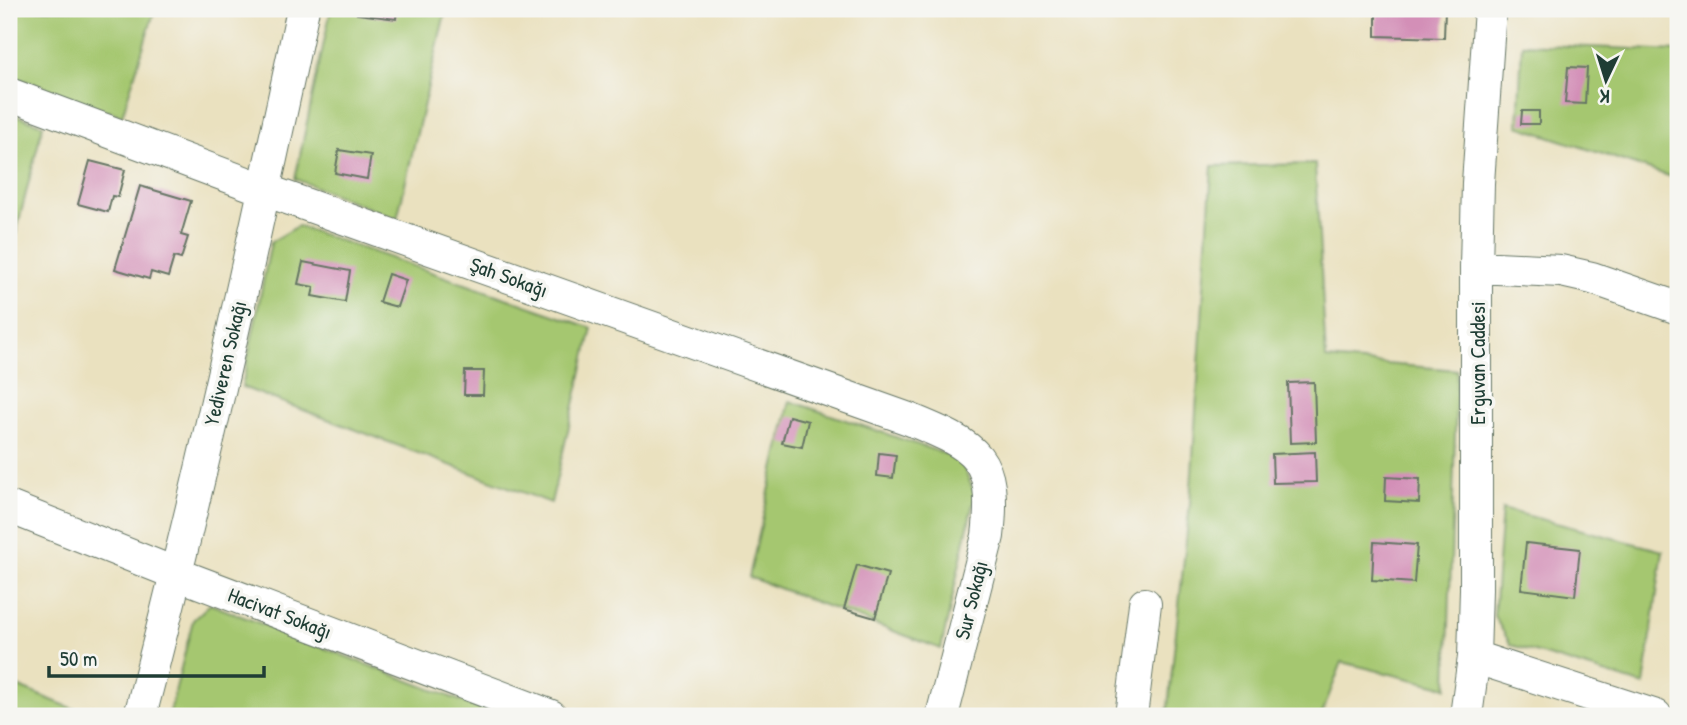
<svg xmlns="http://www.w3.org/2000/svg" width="1687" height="725" viewBox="0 0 1687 725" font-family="'Patrick Hand',sans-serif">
<rect width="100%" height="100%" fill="#f6f6f2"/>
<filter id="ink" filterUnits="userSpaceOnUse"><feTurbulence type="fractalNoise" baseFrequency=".0143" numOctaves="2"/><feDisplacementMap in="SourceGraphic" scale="14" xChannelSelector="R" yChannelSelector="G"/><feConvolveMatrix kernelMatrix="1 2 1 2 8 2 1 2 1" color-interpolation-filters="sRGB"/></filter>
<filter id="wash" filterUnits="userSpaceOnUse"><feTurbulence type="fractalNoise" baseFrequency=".00686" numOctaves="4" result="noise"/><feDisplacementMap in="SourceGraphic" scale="28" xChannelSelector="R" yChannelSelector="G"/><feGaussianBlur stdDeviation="1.57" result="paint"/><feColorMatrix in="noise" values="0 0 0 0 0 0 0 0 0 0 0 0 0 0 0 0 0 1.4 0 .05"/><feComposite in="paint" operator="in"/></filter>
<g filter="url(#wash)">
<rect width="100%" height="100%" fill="#eae1bf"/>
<path fill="#a5c770" stroke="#628252" stroke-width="2" d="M9,9H155L122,116L9,75Z
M331,9H446L397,219L295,179Z
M1522,44L1678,51V179L1518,126Z
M9,113L43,125L9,261Z
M1315,164L1326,359L1457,370L1447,688L1342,662L1321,716H1167L1190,503L1212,166Z
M298,226L592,328L551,503L242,387L271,242Z
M790,401L960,459L975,494L941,649L749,577Z
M1502,509L1663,551L1644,685L1511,645L1494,616Z
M210,604L500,716H169L193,620Z
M9,683L91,716H9Z"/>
<g id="blocks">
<path fill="#d38fb7" d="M358,9H397L396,19L357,14Z
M1376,9H1445L1444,38L1376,36Z
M1568,67L1587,68L1585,104L1565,103Z
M1522,111H1539V124H1521Z
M339,150L371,155L367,179L335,173Z
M90,161L125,170L118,197L112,196L108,212L78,204Z
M140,186L191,201L181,235L188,237L181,259L174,257L168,277L151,272L149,279L115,269Z
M303,262L350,271L345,302L312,296L314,287L298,284Z
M388,274L406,280L397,307L379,302Z
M465,371H484L483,395H464Z
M1314,382L1316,442L1290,443L1288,383Z
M789,416L808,421L802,447L782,443Z
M1315,452L1316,482L1273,483L1272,454Z
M879,453L896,455L893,478L877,476Z
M1386,477L1420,479L1419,503L1385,501Z
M1374,542L1417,545L1414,583L1372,580Z
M1526,543L1580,549L1575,596L1521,589Z
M857,565L888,574L875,618L844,609Z"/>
</g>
</g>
<g filter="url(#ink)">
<use href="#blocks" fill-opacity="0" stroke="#667665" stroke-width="2"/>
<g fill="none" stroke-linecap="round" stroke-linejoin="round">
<g stroke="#667665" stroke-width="34">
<path id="minor" d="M9,94L265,190L909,419C978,447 997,457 988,536L942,716
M1476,267L1561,271L1592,278L1678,308
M9,507L177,574L551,716
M1474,657L1656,716
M140,716C201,482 253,245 303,9
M1131,716L1145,604
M1466,716L1474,657L1476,589V267L1478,183L1490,9"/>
</g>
<use href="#minor" stroke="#fff" stroke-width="32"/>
</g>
</g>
<g text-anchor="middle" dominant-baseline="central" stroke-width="7" stroke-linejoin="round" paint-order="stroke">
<g font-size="21" fill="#1f3d34" stroke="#f6f6f2">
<text transform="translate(509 277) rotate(20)">Şah Sokağı</text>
<text transform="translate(225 363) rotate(-77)">Yediveren Sokağı</text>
<text transform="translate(1477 363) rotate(-90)">Erguvan Caddesi</text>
<text transform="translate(971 600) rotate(-76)">Sur Sokağı</text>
<text transform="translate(280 613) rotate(21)">Hacivat Sokağı</text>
</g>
</g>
<rect width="1687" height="725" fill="none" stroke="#f6f6f2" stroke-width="35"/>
<g transform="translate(1606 80) rotate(184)" stroke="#f6f6f2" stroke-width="5" paint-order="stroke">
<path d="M0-5L12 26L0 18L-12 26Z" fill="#1f3d34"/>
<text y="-10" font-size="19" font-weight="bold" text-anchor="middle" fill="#1f3d34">K</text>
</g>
<path d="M49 666v10h215v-10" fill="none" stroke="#1f3d34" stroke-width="3.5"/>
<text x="60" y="666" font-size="21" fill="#1f3d34" stroke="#f6f6f2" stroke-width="5" paint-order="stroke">50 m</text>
</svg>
